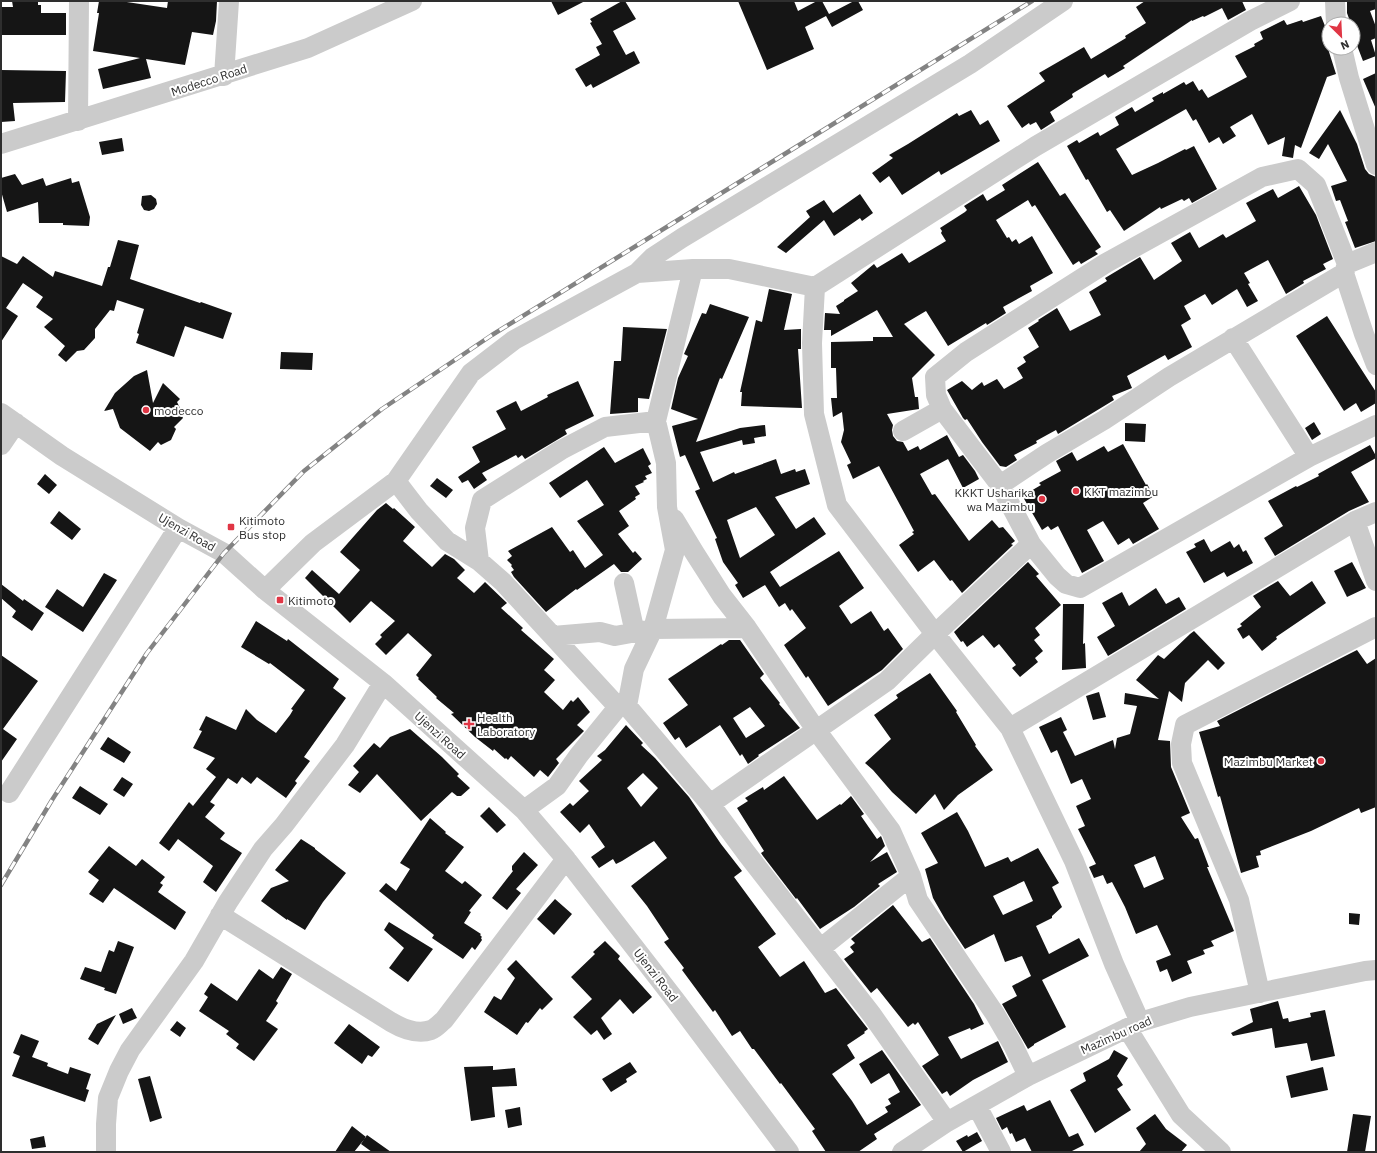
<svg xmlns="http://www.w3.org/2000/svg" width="1377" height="1153" viewBox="0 0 1377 1153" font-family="'IBM Plex Sans',sans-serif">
<rect width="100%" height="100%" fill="#fff"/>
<path fill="#151515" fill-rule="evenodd" d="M12,1H38V5H41V13H66V35H1V7H13Z
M99,1H120L167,8L168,1H217L216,21L213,35L192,32L185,65L146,59L151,78L103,89L98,69L140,58L93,51L99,13H97Z
M551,1H585L558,15Z
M622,1H625L636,19L613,31L626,55L634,51L640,63L593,88L591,84L586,87L575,69L600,55L596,47L602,44L590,23L592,22L590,19Z
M738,1H794L798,11L817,1H822L829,14L854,1H858L863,10L832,27L826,16L805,27L814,49L767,70Z
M1145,1H1242L1246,10L1228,20L1222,8L1204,17L1203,16L1192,21V20L1123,66L1125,68L1108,78L1105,74L1075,92L1072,94L1073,97L1050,112L1055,121L1041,130L1036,122L1030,125L1029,123L1022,128L1007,106L1045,81L1039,73L1084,47L1091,59L1126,38L1125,36L1146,23L1136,7Z
M1347,1H1376V9L1370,11L1376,27V38L1371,40L1376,56L1363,61L1353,35V24H1351L1347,13Z
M1321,16L1327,31L1323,33L1336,74L1327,77L1301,148L1295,145L1293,158L1282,156L1285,137L1268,145L1252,114L1230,127L1236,136L1223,144L1219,137L1209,143L1196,119L1193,121L1186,109L1116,149L1132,175L1158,163L1185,149L1186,150L1194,146L1217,189L1192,203L1189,198L1184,201L1182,199L1161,209L1160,207L1124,231L1110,210L1107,212L1088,179L1086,180L1067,146L1077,140L1079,143L1098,132L1100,136L1119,125L1115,117L1132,107L1135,112L1154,101L1152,98L1163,92V94L1184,82L1186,85L1193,81L1199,91L1202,89L1208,98L1247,77L1235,56L1255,46L1254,44L1263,39L1260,32L1284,20L1287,25L1302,20L1303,22Z
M1,70L66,71L65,102L13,103L15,121L1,122Z
M1376,73V109L1363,79Z
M971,110L980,125L988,120L1000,141L941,175L939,171L902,195L889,176L880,183L872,173L893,158L889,155L908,144L957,113L959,116Z
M1340,110L1357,144L1365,169L1369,174L1376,177V241L1355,248L1345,222L1348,221L1340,200L1336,201L1331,186L1347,181L1328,144L1319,159L1309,153Z
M122,138L124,151L102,155L99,142Z
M1038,162L1060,196L1065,193L1101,247L1095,251L1098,254L1081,264L1079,261L1073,265L1035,205L1032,207L1028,200L996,220L1007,238L1009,237L1012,242L1016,239L1019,244L1032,236L1053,273L1030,286L1032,291L1003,307L1006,313L987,325L986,323L948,346L926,311L904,324L935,355L912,378L915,397H918L919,409L887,414L893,425L892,430L893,436L897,441L903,442L908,451L918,446L920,450L947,435L959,457L963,455L975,471L979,479L963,488L948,459L920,474L932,495L935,494L969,541L992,520L999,528L1003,527L1015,541L1011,544L1013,545L962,593L952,580L950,581L934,560L918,572L899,545L914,534L912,532L914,531L879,466L853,479L847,465L851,463L841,442L844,430L842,412L833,417L831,398H837L836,368H831V342L873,341V337H893L877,310L831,336V330H824L825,313L840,314L836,306L844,301V300L858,291L851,283L874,264L877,268L902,253L909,263L946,241L941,233L942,231L940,228L965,212L967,210L964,206L983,194L987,201L1005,190L1002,185Z
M15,174L22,185L43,178L46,186L71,178L72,183L79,181L90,217L89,226L63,225V223H39L38,202L7,212L1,191V178Z
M1299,186L1316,215L1333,259L1323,264L1326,269L1303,281L1304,283L1286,294L1268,260L1244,273L1250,283L1248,284L1258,301L1247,307L1237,289L1212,305L1205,294L1184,306L1191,319L1181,325L1192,347L1168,360L1165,355L1127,376L1132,388L1112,396L1114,400L1058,434L1056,430L1036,441L1037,443L1014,455L1017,460L1006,467L1000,466L982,442L967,419L965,420L963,418L947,390L962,381L972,390L982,382L984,386L997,379L1004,389L1023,378L1017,368L1026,362L1023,357L1039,347L1028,328L1039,321L1038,320L1057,308L1070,331L1101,315L1089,292L1107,281L1105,278L1140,257L1154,280L1182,261L1171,243L1190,232L1199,248L1223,234L1226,238L1256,221L1246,203L1273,189L1278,198Z
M860,194L873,213L862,221L860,218L834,236L824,220L786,253L777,247L810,217L806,211L824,200L833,213Z
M151,195L156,199L157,204L154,209L149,211L144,210L141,205L142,196Z
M118,240L139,245L130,279L200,303L201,302L232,313L223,339L185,326L174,357L136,343L139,334L137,333L144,309L117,300L114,311L110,310L95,329V338L84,350L77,351L66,362L58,355L65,346L44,327L53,319L36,307L43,297L23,283L6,308L18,316L1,342V256L17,264L23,256L53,277L55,271L102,286L108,267H110Z
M769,289L792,294L784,330L801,329V349H798L802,408L741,406L742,392H740L756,320L762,322Z
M710,304L749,317L722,379L720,378L696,442L740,428L765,425L766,436L754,438L755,443L743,445L742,440L700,452L713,482L734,472L735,474L776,459L781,474L795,469L796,472L805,469L810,484L775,497L796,529L814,517L826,534L770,572L780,587L839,551L864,588L839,606L851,624L871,611L884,631L888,628L903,649L882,670L828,706L808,676L806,678L784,645L806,628L792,609L790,611L785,603L779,607L765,585L743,598L735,585L738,583L723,562L715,539L717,538L695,491L700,489L685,455L680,457L672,426L698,419L671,409L678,378L688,356L684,354L702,313L706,314ZM756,507L775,535L740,558L727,520Z
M1327,316L1376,392V403L1361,412L1356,403L1344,411L1296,336Z
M623,327L667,329L649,399L638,398V412L610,414L614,361H621Z
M281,352L313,353L312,370L280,369Z
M147,370L153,403L163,383L180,399L177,402L182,412L181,414L183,418L174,427L176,429L171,440L161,445L158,442L150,451L120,428L113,409L104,411L115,393L134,376Z
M578,381L594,416L565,430L567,434L525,459L522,455L518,458L516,455L482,473L487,480L474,489L468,480L462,483L458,477L480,462L472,447L506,429L496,411L516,401L521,411L548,397L547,395Z
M1314,422L1321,434L1312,440L1305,428Z
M1125,423L1146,424L1145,442L1125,441Z
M1123,444L1146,485L1147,484L1154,496L1143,503L1159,529L1133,544L1129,538L1118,545L1103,521L1087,530L1104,561L1082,573L1058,526L1051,530L1048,526L1042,530L1023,497L1025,496L1024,495L1041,485L1039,483L1061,471L1056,461L1072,452L1077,461L1104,446L1108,452Z
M1370,445L1376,456V458L1351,472L1369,502L1349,511L1275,556L1264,538L1283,526L1268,501L1296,486L1297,487L1319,476L1318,474Z
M604,447L615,463L643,448L651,464L648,466L652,473L645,476L647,479L643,481L644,482L635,486L640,494L635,497L636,499L619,511L629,526L618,534L633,553L635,551L642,559L628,572H621L614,564L577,590L576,589L546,612L514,577L511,572L514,570L511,566L512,565L507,560L512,556L508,551L552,527L570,552L573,550L585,568L603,555L577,521L604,505L587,480L560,498L549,483Z
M45,474L57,485L49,494L37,484Z
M437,478L453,490L446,498L430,486Z
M386,503L393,509L394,508L415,527L403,541L432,567L445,554L454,559L465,570L457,578L474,593L485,582L507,603L501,608L523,628L521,630L554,659L544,670L555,680L544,692L563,710L571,700L573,702L578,697L590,712L577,725L584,731L556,759L559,763L548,777L540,770L534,777L511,756L508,760L506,758L505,759L494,749L493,751L475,737L451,714L454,713L436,698L437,697L418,679L419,678L416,675L432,655L408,633L386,655L375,644L382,637L380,635L395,621L371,601L350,623L305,578L312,570L339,594L360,570L340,552L377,510Z
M59,511L81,529L72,540L50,523Z
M1204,539L1211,552L1230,541L1234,548L1239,544L1243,552L1246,550L1253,563L1227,577L1224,572L1204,583L1186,552L1196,547L1194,544Z
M1028,562L1039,574L1036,576L1061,605L1035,628L1040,635L1034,640L1043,651L1035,658L1038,662L1020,677L1012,668L1016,665L999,644L994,648L983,635L967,647L963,641L961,642L954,632Z
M1352,562L1366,588L1347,597L1334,571Z
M104,573L117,580L83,632L45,607L57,589L83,607Z
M1278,581L1290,596L1312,581L1326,603L1276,637L1277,639L1262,651L1249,635L1243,639L1237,629L1242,626L1240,624L1261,607L1253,596Z
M1,584L23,601L24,599L44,613L32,631L12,617L16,611L1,598Z
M1156,588L1166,604L1179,597L1186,609L1108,656L1097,637L1115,626L1102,603L1122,592L1129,606Z
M1063,604H1084L1083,644L1085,643L1086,668L1062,670Z
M256,621L287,641L288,639L339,679L333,688L346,698L304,757L310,761L295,781L297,783L286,798L257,777L251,784L242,777L237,784L228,778L210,802L215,805L205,817L225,833L220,839L242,853L216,892L203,882L213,866L178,839L169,851L159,843L189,802L193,806L216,777L206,769L215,758L193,748L202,731L199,730L206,716L236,730L246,709L257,720L276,733L290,715L293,710L291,709L305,690L270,663L269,664L241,647Z
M1194,631L1225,663L1218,670L1208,660L1185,683L1182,702L1169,691L1158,740L1170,741L1171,767L1190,813L1181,817L1195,839L1198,838L1209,867H1207L1234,931L1211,941L1214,946L1203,950L1205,954L1187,961L1192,973L1172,982L1167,969L1160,972L1156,961L1171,955L1157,925L1136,934L1125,907L1112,882L1107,884L1103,875L1094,878L1089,867L1096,864L1078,829L1085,826L1076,806L1091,799L1082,779L1071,784L1057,750L1051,753L1039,727L1061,717L1067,730L1063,732L1075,756L1113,740L1115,749L1117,738L1130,734L1137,706L1124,704L1125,693L1159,699L1136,680L1158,655L1164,659L1190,634ZM1155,856L1164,879L1144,888L1134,865Z
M729,640H740L764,674L760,678L780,703L779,704L800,728L758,755L759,756L748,764L742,754L740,756L720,725L686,748L679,737L675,740L663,723L688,705L668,679L721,644L722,645ZM750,707L765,726L746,738L733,718Z
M1357,650L1367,664L1376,658V807L1361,813L1359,808L1311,831L1260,851L1261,855L1256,856L1259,867L1241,873L1220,796L1218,797L1199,732L1220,726L1217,721Z
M1,655L38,681L3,729L17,739L1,762Z
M930,673L957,711L956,712L976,745L975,746L993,770L958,795L944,810L935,794L916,814L892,792L873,770L865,763L891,739L874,715L898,698L896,695Z
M1099,692L1106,717L1093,720L1086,696Z
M626,725L643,743L641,745L655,758L689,797L721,844L742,871L734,877L776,934L758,947L780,977L804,961L825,993L836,988L868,1029L864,1032L865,1033L847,1045L855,1058L832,1074L852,1101L867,1125L888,1112L885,1107L891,1104L888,1099L900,1092L889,1073L871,1084L859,1064L882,1050L921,1105L874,1134L877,1139L858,1152H826L812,1131L815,1129L781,1083L780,1084L754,1049H752L740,1031L732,1036L715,1010L713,1012L682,970L684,968L664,942L669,939L647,906L631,886L667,858L654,841L622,861L616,864L613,859L599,868L591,857L605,847L589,824L580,833L560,812L570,803L573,806L589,791L579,781L602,760L597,756L605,750ZM643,773L658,788L641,807L627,788Z
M410,729L442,757L459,774L457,776L470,788L461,796H457L452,792L421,821L377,774L360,793L348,785L359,772L353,766L374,743L380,748L390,737Z
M108,737L131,752L124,763L100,749Z
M784,776L817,820L840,804L841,805L851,796L864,814L861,816L877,839L881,836L885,846L870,862L887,852L897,872L878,884L880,886L854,907L820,929L797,898L796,899L763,856L761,853L764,851L737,808L748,801L745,798L763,787L764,790Z
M122,777L133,784L124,797L113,790Z
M80,786L108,804L100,815L72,798Z
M489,807L506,825L497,833L480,816Z
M957,812L968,831L985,867L1008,857L1011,862L1038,848L1059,883L1052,887L1062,907L1052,916V918L1036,926L1049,954L1079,938L1089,956L1042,980L1066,1027L1034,1044V1045L1028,1049L1002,1004L1017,996L1012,986L1031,976L1022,956L1005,962L994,934L965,949L945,919L933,898L925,869L938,863L921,833ZM1024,881L1033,901L1003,915L993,896Z
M430,818L446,832L445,833L464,847L445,871L462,884L465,881L482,895L469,911L471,912L464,923L481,934L480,935L482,937L481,938L482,940L475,950L472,947L463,959L432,938L434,935L379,891L386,883L396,891L410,869L400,863Z
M301,839L315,848V849L346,873L323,902L305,930L287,919V920L261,901L271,888L289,881L275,870Z
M109,846L136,866L142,859L165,877L160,883L163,885L158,892L186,912L175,930L114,888L103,903L89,894L99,880L88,872Z
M524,852L538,865L516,889L521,893L507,910L492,898L513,871L512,870V866Z
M555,899L572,914L554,935L537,919Z
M893,905L922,942L930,938L974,1004L984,1024L971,1030L970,1028L948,1037L961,1059L998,1041L1008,1062L973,1080L950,1096L947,1091L942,1094L922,1066L939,1055L918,1022L915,1025L913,1023L908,1027L877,988L871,993L844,959L854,952L850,947L855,943L851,939Z
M1349,913L1360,914L1359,925L1349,924Z
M389,922L433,949L408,982L389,968L404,948L384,930Z
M118,941L134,947L116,994L104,990L105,988L80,979L85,967L101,972L109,950L114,952Z
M605,941L620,956L618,959L652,997L633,1014L620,999L601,1018L612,1034L604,1040L597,1030L591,1035L573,1017L592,999L571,977L595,954L593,952Z
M516,960L553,999L542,1010L540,1008L528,1023L526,1022L517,1035L484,1012L494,996L501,1000L515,978L507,969Z
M281,967L292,974L276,1001L278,1003L266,1021L278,1029L254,1061L236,1048L239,1044L226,1034L229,1031L199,1011L208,997L204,994L211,983L237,1001L259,969L273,979Z
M1278,1001L1283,1019L1288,1018L1289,1022L1311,1017L1310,1013L1325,1010L1335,1056L1311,1061L1307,1043L1275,1048L1272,1028L1233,1036L1231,1033L1253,1022L1250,1009Z
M132,1008L137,1018L123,1024L119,1014Z
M116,1015L98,1045L88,1039L97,1024Z
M177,1021L186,1028L180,1037L170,1030Z
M349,1024L380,1047L372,1057L368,1055L362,1064L334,1043Z
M21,1034L39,1041L32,1057L48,1063L47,1066L68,1074L70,1067L91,1074L86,1089L89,1090L85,1102L12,1076L20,1056L13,1053Z
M1114,1050L1128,1058L1117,1076L1123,1085L1117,1089L1131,1110L1095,1133L1070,1090L1086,1081L1083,1073L1109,1059Z
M630,1062L637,1072L626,1079L627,1082L611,1092L602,1079Z
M493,1066V1070L515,1068L517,1086L492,1087L495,1117L471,1121L464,1067Z
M1323,1067L1328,1090L1291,1098L1286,1076Z
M150,1076L162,1118L150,1122L138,1079Z
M1050,1100L1069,1137L1078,1133L1084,1145L1070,1152H1032L1025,1138L1016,1142L1012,1133L1010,1134L1007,1127L1002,1130L996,1118L1024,1105L1027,1111Z
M520,1107L522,1125L508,1128L505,1110Z
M1155,1114L1166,1129L1187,1145L1181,1152H1139L1146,1144L1136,1128Z
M1353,1114L1371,1116L1365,1152H1347Z
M352,1126L366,1137L354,1152H335Z
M977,1132L982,1141L963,1152L956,1141L967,1135L968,1137Z
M367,1135L391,1152H372L361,1144Z
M44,1136L46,1147L32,1149L30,1139Z"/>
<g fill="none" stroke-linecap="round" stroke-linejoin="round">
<path stroke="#cbcbcb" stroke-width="20" d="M1335,1L1336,24
M1342,48L1349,78L1376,165
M224,76L229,1
M78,121L79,1
M1,144L308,48L412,1
M1347,264L1316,185L1298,169L1262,177L1106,263L966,352L935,377L936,395L942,409L1000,485L1031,544L1057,576L1066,584L1080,588L1309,457L1376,425
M693,269L656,421L666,463L667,507L675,550L653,629L634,669L627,706L710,804L887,681L935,634L1031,544
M637,273L653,257L682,238L970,64L1063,1
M1344,273L1364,334L1376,365
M1233,338L1309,457
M1,413L62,456L178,528L224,553L265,590L383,683L524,810L566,859L676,1001L789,1152
M903,431L942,409
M1,445L16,423
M396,481L419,511L447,541L479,561L503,582L618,707L627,706
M1000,485L1048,453L1104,420L1169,377L1344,273L1347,264L1376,252
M674,519L694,552L722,596L747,628L816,730L891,831L911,876L918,900L995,1014L1013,1045L1028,1076
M1355,521L1376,581
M479,561L475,528L482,500L561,450L605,427L656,421
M624,583L635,633
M265,590L313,543L396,481L471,373L514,340L637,273L693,269H729L815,287
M553,636L600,632L615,636L653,629L747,628
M1010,728L1355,521L1376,512
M9,793L178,528
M710,804L747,854L872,1015L947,1122
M524,810L557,786L579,755L618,707
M220,915L391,1022C403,1029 417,1035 431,1030C436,1028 440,1023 444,1020L566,859
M821,948L911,876
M1260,993L1239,900L1182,763L1181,744L1185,725L1376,627
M1140,1022L1114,964L1074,861L1010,728L935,634L837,505L814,414L812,343L815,287L1036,146L1250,21L1290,1
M1127,1028L1181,1115L1221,1152
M977,1106L1001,1152
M106,1152V1124L108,1098L119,1071L130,1050L194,961L228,902L263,849L284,825L345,745L383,683
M902,1152L947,1122L1028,1076L1140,1022L1190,1007L1365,971L1376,970"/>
<g stroke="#838383" stroke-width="4.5">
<path id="rail" d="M1,885L52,800L147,653L224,553L304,471L382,409L492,335L1032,1"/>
</g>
<use href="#rail" stroke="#fff" stroke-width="3" stroke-dasharray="9" stroke-linecap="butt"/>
</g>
<g fill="#e03645" stroke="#fff" stroke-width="1.5">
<circle cx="146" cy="410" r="4"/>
<circle cx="1076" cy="491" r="4"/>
<circle cx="1042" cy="499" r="4"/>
<rect x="227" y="523" width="8" height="8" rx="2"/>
<rect x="276" y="596" width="8" height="8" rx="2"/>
<path d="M467 718h4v4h4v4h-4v4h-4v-4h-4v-4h4z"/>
<circle cx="1321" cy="761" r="4"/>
</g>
<g text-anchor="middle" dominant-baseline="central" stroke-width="4" stroke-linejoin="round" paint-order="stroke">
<g font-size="12" fill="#2e2e2e" stroke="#fff">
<text transform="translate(209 80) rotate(-18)">Modecco Road</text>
<text transform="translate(187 532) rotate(30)">Ujenzi Road</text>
<text transform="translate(440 735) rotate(42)">Ujenzi Road</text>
<text transform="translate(656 975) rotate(52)">Ujenzi Road</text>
<text transform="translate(1116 1035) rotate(-24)">Mazimbu road</text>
</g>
<g font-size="12" fill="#2e2e2e" stroke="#fff" text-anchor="start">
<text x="154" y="410">modecco</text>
<text x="1084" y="491">KKT mazimbu</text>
<text x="1034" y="492" text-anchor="end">KKKT Usharika<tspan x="1034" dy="14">wa Mazimbu</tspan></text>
<text x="239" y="520">Kitimoto<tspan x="239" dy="14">Bus stop</tspan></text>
<text x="288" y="600">Kitimoto</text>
<text x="477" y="717">Health<tspan x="477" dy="14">Laboratory</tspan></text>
<text x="1313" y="761" text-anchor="end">Mazimbu Market</text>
</g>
</g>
<rect width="1377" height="1153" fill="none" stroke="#2e2e2e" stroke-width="4"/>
<g transform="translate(1341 36) rotate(156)"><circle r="19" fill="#ffffff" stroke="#ababab"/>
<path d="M0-3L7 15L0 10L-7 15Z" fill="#e03645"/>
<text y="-6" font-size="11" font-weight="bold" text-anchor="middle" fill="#2e2e2e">N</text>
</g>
</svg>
